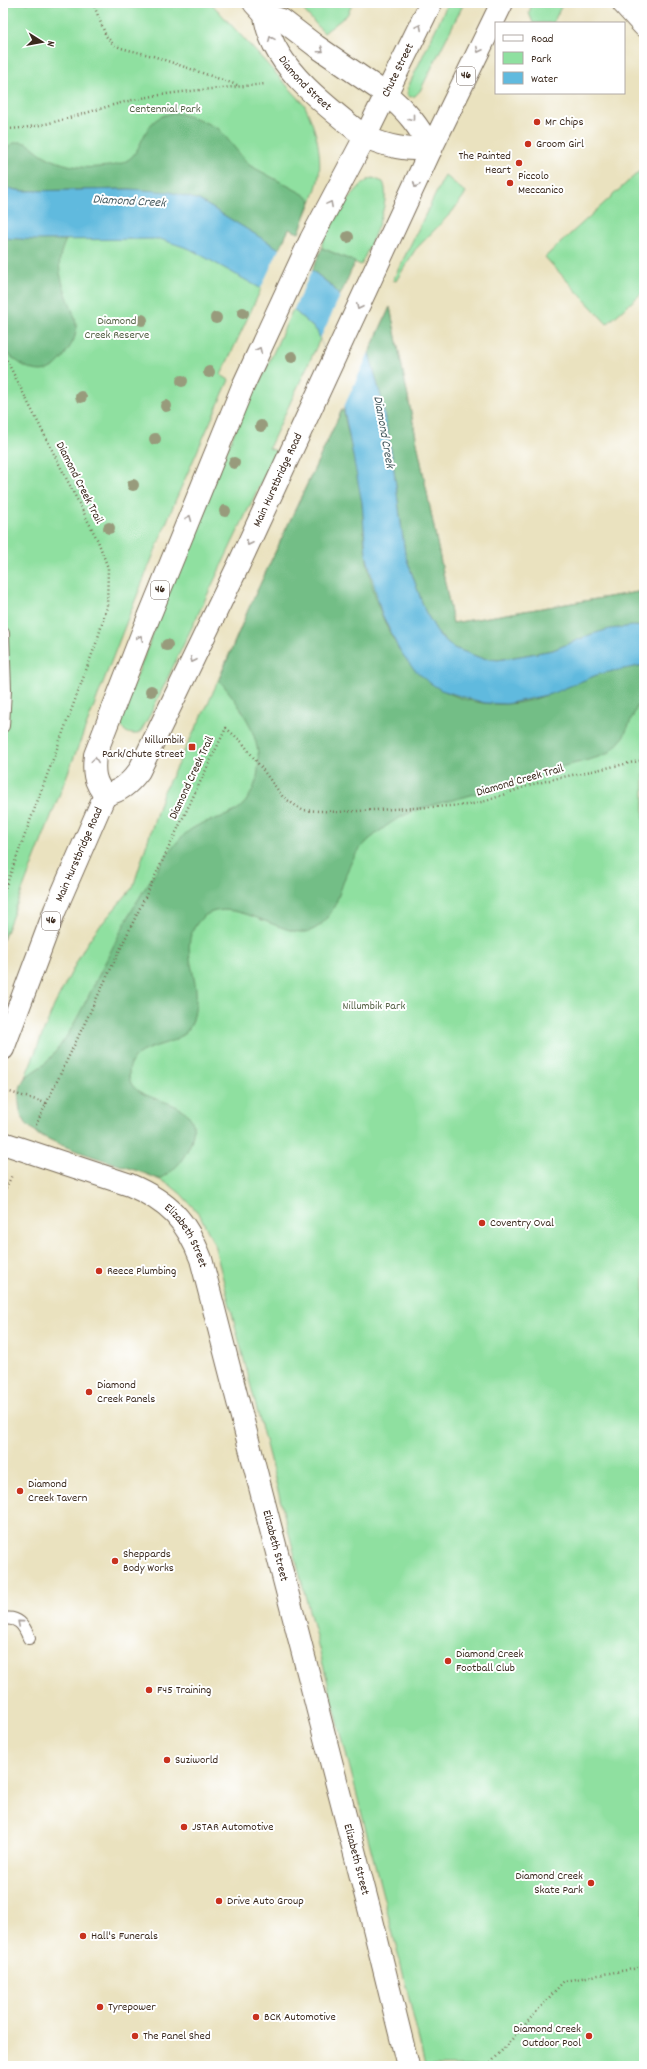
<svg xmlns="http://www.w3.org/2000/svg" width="647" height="2069" viewBox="0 0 647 2069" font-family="Dekko,sans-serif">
<rect width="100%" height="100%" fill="#fff"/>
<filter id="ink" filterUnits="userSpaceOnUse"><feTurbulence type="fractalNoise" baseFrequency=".025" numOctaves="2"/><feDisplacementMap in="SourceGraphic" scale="8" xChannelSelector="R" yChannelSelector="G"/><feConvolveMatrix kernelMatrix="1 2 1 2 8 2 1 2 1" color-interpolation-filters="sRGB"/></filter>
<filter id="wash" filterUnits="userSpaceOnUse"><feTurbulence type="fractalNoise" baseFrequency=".012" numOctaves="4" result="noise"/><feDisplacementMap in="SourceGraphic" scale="16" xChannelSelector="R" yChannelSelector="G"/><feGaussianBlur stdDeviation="0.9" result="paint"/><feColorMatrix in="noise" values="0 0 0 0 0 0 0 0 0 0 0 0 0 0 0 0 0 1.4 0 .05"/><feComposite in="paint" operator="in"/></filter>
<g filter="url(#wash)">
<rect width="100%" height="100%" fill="#eae2bf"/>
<path fill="#8fe0a0" stroke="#65855f" d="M3,3H211L304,104C315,127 322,150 319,176C317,191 305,216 299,231V233L289,229L221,375L229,380L176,499L132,608L3,940Z
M297,3H353L347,15L324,33Z
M448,3H464L420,91L415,96L410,97L407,94L409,85Z
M532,3H563L553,23H533L529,13Z
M644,167V291L607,324L545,257Z
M445,175L466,193L452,212L415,250L396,281L393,280Z
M373,178L383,182C393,202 369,246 361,265L322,248V243C331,227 355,182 373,178Z
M390,307L453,623L644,591V2066H425L401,1965L214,1244L200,1215L181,1194L170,1185L146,1173L38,1135L23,1119L20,1109L19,1099L21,1087L54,1006L84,948L94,933L133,887L163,793L208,704L248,610Z
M293,309L317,331L321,337L269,448L276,451L150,715L141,731L137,734C126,735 120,729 121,718L174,578L252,390L256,391Z"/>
<path fill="#73be86" stroke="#577452" d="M177,113L198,119L219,129L249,165L303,194L311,200L299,233L289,229L279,249L199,200L130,189L24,191L3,188V150C8,147 13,142 19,142C30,142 35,150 43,155C60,165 80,169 99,167C108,166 118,166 126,161C147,150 139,115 177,113Z
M3,238L66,240C53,265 62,282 71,307C74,315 77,323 76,331C75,341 69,348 64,356C44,384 23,367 3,350Z
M322,248L355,262L340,296L333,287L312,270Z
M390,307L453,623L644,591V627L633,626L592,634L553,650L498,660L481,658L454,648L439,635L425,611L405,554L392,455L381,397L369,353Z
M343,408C349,440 358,471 362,503C364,520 363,537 366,554C377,631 417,707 505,704C539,703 568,684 600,674C614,669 629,667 644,665V697L637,707L623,738L609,753C590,761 571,764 552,769C523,778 494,789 464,797C433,805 405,810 380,831C369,839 358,849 352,861C339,885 338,920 310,931C283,941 220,882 194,928C183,946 194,971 196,990C197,1000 195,1013 192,1023C180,1053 128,1038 129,1075C130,1110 213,1091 189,1147C182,1162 173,1173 158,1179C127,1164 37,1146 23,1119C17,1108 17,1084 27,1076C33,1071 41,1067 47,1062C55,1053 63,1042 70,1031C100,978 122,920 157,870C166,857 174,844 185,834C211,811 240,826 255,784C268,745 243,708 219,680L248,610Z"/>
<path fill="#61bade" stroke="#4e727e" d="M3,188L24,191L130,189L170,192L199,200L304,264L333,287L363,331L381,397L392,455L405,554L425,611L439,635L454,648L481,658L498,660L553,650L592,634L610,629L633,626L644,627V665L599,674L551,694L506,704L485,703L457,695L441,690L427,681L411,666L398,648L381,612L366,554L362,503L339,384L317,331L285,302L190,249L160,239L36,240L3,238Z"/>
<path fill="#eae2bf" d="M280,247L313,268L293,311L284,304L260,290Z
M341,294L354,309L365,330L370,350L342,411L337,385L330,362L320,339Z"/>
</g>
<g filter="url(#ink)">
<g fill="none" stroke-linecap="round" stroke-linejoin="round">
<g stroke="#786a56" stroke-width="14">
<path id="service" d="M3,633L5,690L3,726
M3,1619C18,1616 24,1625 29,1638"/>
</g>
<g stroke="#786a56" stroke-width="24">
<g id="minor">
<path d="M254,3L265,15L282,20L316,46L386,94"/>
<path d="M623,3L644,26"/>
<path id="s1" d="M265,15C270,66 328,107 365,137"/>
</g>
</g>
<g stroke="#786a56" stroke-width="24">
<g id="tertiary">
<path id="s2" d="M3,1143L130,1185C169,1202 186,1220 201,1259L370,1912L408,2066"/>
</g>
</g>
<g stroke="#786a56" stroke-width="24">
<g id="primary">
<path d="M386,94C407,111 418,125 431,149"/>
<path d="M365,137C389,147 405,150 431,149"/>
<path id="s3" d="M105,795C121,791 129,784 139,771L239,564L431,149L502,3"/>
<path id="s4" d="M105,795C94,782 93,772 95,755L142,634L243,386L311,239L365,137L431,3"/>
<path id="s5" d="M3,1049L55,910L105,795"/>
</g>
</g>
<path stroke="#786a56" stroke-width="2.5" stroke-dasharray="1 3" stroke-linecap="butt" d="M93,3L106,36L113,44L121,48L153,56L240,86
M3,129C53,129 99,105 148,97C187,90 227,88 266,84
M3,353L98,541L108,568L107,607L97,641L3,894
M3,1090L46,1103
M36,1125L226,728L242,742L283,797L302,810L338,812L468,805L486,801L530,785L558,778L644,760
M3,1190H5L12,1175
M488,2066L564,1981L644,1967"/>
<use href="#service" stroke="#fff" stroke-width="12"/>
<use href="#minor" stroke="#fff" stroke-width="22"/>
<use href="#tertiary" stroke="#fff" stroke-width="22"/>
<use href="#primary" stroke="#fff" stroke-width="22"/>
</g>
<g fill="#989b7c">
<circle cx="348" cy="237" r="6"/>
<circle cx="243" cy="313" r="6"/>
<circle cx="216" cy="318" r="6"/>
<circle cx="142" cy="320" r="6"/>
<circle cx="292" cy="357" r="6"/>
<circle cx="209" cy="372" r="6"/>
<circle cx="182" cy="381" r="6"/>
<circle cx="81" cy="397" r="6"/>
<circle cx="166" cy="406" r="6"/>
<circle cx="261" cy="426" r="6"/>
<circle cx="155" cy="439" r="6"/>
<circle cx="234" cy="463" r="6"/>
<circle cx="133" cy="485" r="6"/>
<circle cx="225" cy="511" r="6"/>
<circle cx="109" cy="528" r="6"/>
<circle cx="167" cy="645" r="6"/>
<circle cx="151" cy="691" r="6"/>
</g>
<defs><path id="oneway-chevron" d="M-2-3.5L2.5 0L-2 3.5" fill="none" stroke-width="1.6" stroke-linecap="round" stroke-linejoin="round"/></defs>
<g stroke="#a79f9a">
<use href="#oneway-chevron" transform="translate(419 27) rotate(-63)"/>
<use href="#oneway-chevron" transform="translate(271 39) rotate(-114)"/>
<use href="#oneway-chevron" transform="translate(321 50) rotate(35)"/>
<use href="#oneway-chevron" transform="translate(479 50) rotate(117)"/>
<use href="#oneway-chevron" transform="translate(412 118) rotate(52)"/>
<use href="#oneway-chevron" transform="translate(416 185) rotate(114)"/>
<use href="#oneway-chevron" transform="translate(330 204) rotate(-62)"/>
<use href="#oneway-chevron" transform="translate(359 307) rotate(115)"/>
<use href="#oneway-chevron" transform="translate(259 350) rotate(-65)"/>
<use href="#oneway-chevron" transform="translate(189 518) rotate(-68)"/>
<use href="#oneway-chevron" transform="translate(249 543) rotate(115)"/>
<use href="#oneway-chevron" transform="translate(140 638) rotate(-68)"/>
<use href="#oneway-chevron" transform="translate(193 660) rotate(115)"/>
<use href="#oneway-chevron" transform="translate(95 760) rotate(-82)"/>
<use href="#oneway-chevron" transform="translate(20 1623) rotate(-140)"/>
</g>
</g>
<g fill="#c8321e" stroke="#fff" stroke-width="1.5">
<circle cx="537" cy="122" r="4"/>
<circle cx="528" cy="144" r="4"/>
<circle cx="519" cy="163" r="4"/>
<circle cx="510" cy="183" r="4"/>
<rect x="188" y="743" width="8" height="8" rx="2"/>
<circle cx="482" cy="1223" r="4"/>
<circle cx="99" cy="1271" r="4"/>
<circle cx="89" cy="1392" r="4"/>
<circle cx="20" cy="1491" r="4"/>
<circle cx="115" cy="1561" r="4"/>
<circle cx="448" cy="1661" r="4"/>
<circle cx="149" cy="1690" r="4"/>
<circle cx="167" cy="1760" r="4"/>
<circle cx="184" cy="1827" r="4"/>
<circle cx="591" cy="1883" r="4"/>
<circle cx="219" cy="1901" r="4"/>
<circle cx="83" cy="1936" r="4"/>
<circle cx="100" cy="2007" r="4"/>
<circle cx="256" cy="2017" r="4"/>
<circle cx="135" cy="2036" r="4"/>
<circle cx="589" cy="2036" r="4"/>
</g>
<g text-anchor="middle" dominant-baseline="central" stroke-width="4" stroke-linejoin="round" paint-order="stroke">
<g fill="#fff" stroke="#766a62" stroke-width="1">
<rect x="457" y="67" width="18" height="18" rx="3"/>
<rect x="151" y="581" width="18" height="18" rx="3"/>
<rect x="42" y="912" width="18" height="18" rx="3"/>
</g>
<g font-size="11" font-weight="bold" fill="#3b2a1e">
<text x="466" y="76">46</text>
<text x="160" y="590">46</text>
<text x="51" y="921">46</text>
</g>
<g font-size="12" fill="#3b2a1e" stroke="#fff">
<text stroke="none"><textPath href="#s4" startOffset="792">Chute Street</textPath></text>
<text stroke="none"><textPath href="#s1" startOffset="81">Diamond Street</textPath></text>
<text stroke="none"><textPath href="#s3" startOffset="365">Main Hurstbridge Road</textPath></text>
<text transform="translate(79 483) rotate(63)">Diamond Creek Trail</text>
<text transform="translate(192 778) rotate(-65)">Diamond Creek Trail</text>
<text transform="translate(520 781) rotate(-16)">Diamond Creek Trail</text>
<text stroke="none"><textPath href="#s5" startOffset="209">Main Hurstbridge Road</textPath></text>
<text stroke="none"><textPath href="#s2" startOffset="212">Elizabeth Street</textPath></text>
<text stroke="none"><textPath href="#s2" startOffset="536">Elizabeth Street</textPath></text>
<text stroke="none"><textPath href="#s2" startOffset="860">Elizabeth Street</textPath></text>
</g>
<g font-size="12" fill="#546145" stroke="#fff">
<text x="165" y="109">Centennial Park</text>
<text x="117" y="321">Diamond<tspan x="117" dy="14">Creek Reserve</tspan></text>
<text x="374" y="1006">Nillumbik Park</text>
</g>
<g font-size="12" fill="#3b2a1e" stroke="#fff" text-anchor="start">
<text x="545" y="122">Mr Chips</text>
<text x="536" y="144">Groom Girl</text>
<text x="511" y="156" text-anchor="end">The Painted<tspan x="511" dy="14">Heart</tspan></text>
<text x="518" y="176">Piccolo<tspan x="518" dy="14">Meccanico</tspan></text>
<text x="184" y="740" text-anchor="end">Nillumbik<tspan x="184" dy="14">Park/Chute Street</tspan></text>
<text x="490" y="1223">Coventry Oval</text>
<text x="107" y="1271">Reece Plumbing</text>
<text x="97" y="1385">Diamond<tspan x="97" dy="14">Creek Panels</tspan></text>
<text x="28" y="1484">Diamond<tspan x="28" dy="14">Creek Tavern</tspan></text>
<text x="123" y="1554">Sheppards<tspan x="123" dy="14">Body Works</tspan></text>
<text x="456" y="1654">Diamond Creek<tspan x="456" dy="14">Football Club</tspan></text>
<text x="157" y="1690">F45 Training</text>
<text x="175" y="1760">Suziworld</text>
<text x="192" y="1827">JSTAR Automotive</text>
<text x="583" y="1876" text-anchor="end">Diamond Creek<tspan x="583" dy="14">Skate Park</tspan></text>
<text x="227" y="1901">Drive Auto Group</text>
<text x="91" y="1936">Hall's Funerals</text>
<text x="108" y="2007">Tyrepower</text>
<text x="264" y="2017">BCK Automotive</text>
<text x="581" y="2029" text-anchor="end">Diamond Creek<tspan x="581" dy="14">Outdoor Pool</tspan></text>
<text x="143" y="2036">The Panel Shed</text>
</g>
<g font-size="13" font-style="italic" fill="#485c61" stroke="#fff">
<text transform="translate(129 202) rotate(3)">Diamond Creek</text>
<text transform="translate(383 432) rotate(80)">Diamond Creek</text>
</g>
</g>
<rect width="647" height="2069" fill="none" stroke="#fff" stroke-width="16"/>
<rect x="495" y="22" width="130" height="72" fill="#ffffff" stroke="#b1aaa5"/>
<rect x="503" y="35" width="20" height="6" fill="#ffffff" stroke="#b1aaa5"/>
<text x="531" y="42" font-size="12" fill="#3b2a1e">Road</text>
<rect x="503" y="52" width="20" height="12" fill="#8fe0a0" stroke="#b1aaa5"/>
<text x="531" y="62" font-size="12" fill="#3b2a1e">Park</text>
<rect x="503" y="72" width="20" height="12" fill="#61bade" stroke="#b1aaa5"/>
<text x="531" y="82" font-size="12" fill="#3b2a1e">Water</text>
<g transform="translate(42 42) rotate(101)" stroke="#ffffff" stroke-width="3" paint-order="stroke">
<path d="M0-3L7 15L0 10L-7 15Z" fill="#3b2a1e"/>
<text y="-6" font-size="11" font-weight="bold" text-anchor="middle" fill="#3b2a1e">N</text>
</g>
</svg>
